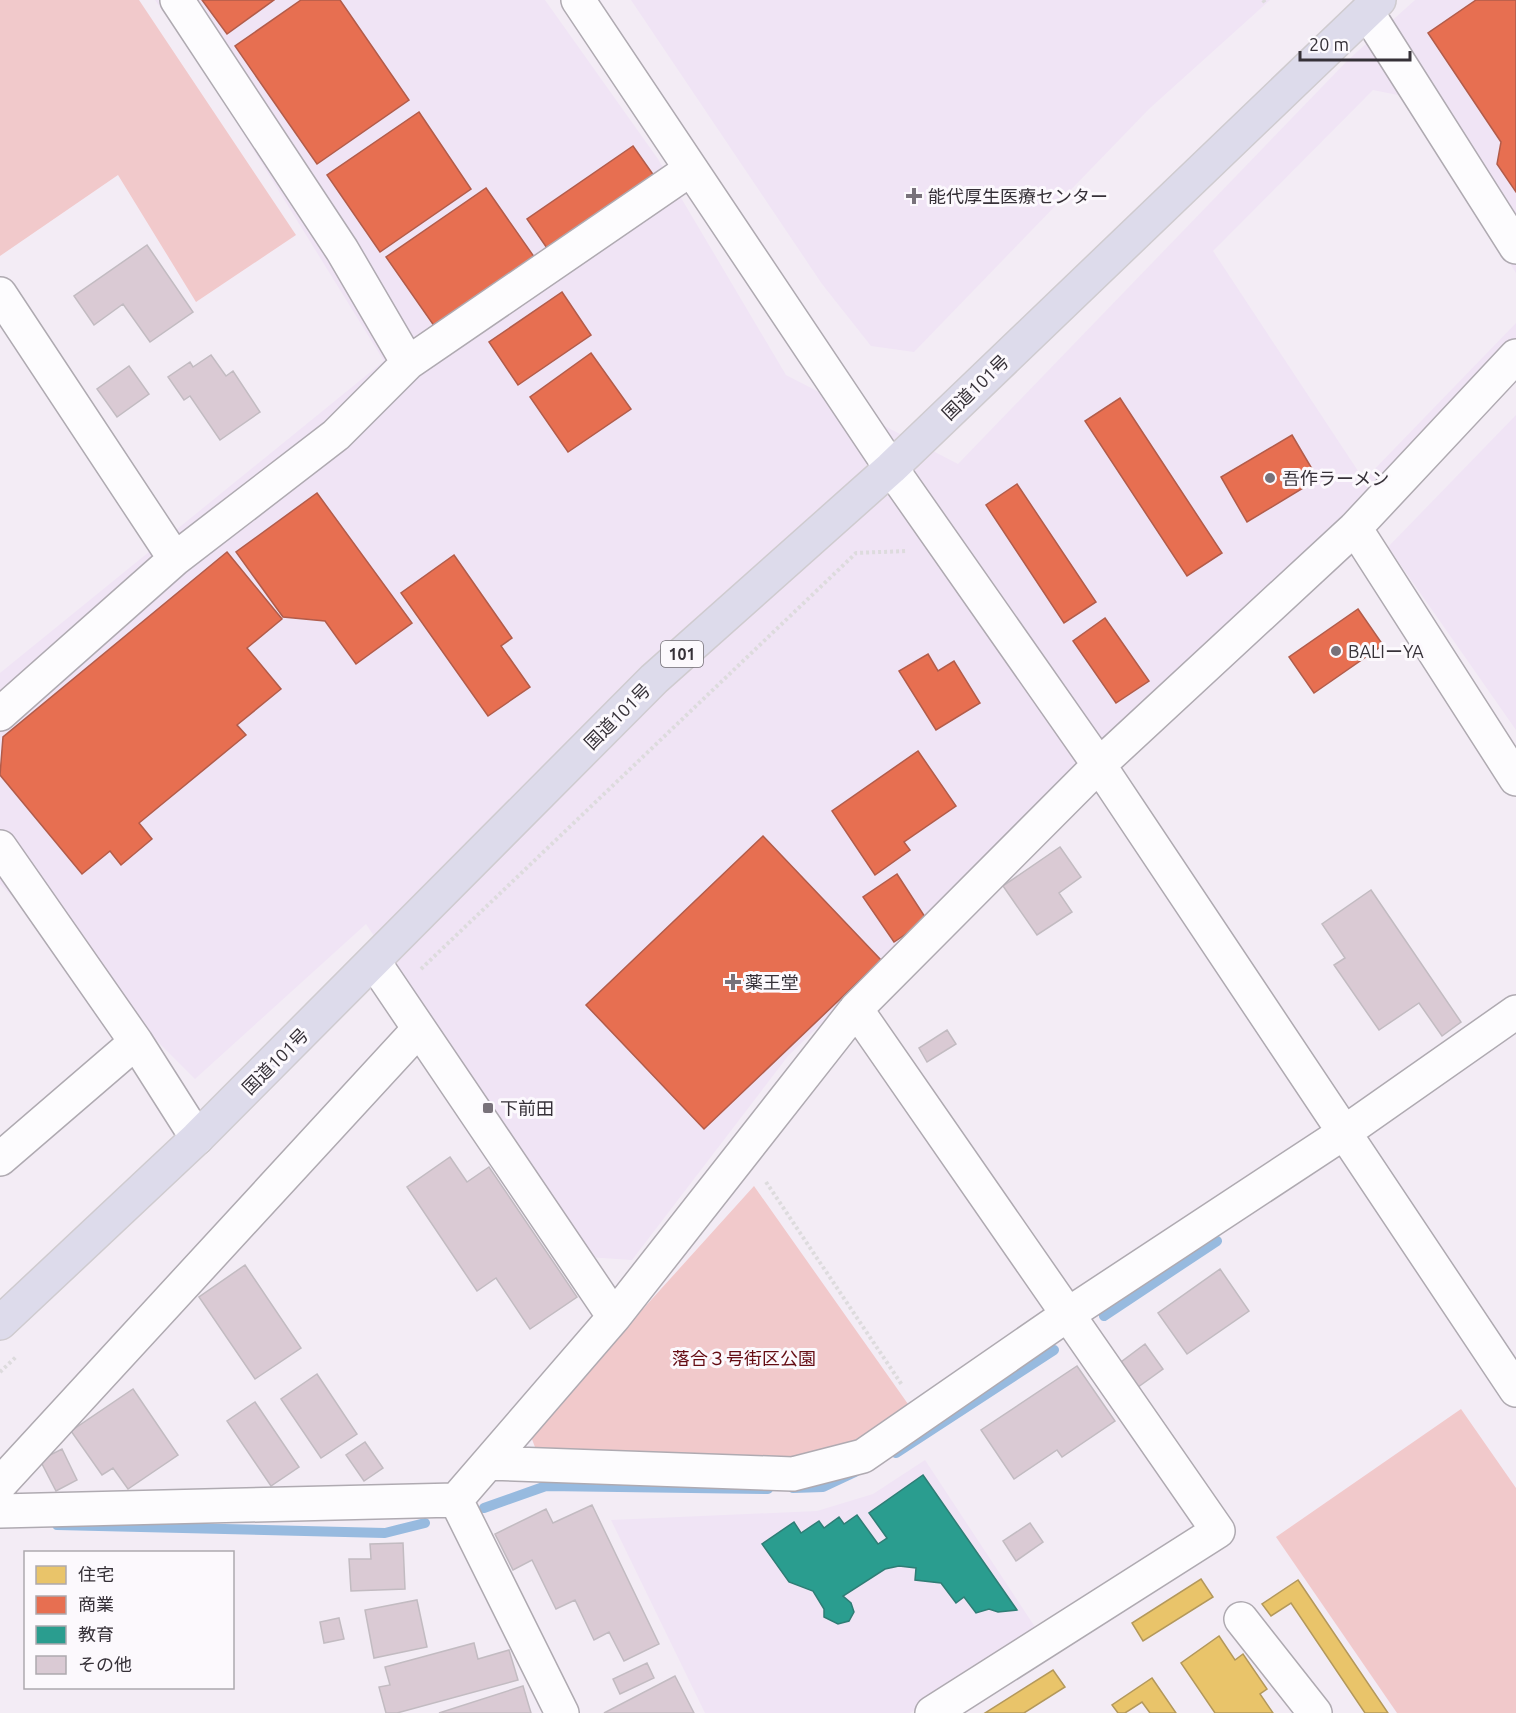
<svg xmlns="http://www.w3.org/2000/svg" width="1516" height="1713" viewBox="0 0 1516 1713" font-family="Ubuntu,'Noto Sans JP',sans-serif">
<rect width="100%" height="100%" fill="#f3ecf5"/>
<path fill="#f0e4f5" d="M155,0H545L658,159L786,375L958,464L1348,60L1415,0H1516V273L1403,96L1373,90L1213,251L1364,480L1516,323V351L788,1056L632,1260L587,1257L366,924L195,1079L0,884V673L384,361L209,78Z
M631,0H1270L1149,109L914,352L871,346L822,284Z
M1516,415V730L1388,547Z
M925,1460L1037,1630L910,1713H705L611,1520L817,1511L873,1494Z"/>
<path fill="#f1c9cb" d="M0,0H139L296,235L196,302L118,175L0,256Z
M754,1186L908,1404L844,1449L768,1468L538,1455L530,1434Z
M1461,1409L1516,1488V1713H1397L1276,1537Z"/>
<path fill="#e9c46a" stroke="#b3985b" stroke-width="1.5" d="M1201,1579L1213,1597L1143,1641L1132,1623Z
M1298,1580L1388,1713H1365L1291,1603L1271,1616L1262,1604Z
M1219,1636L1235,1660L1243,1654L1267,1689L1260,1694L1273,1713H1215L1181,1663Z
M1053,1670L1065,1687L1024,1713H985Z
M1152,1678L1176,1713H1150L1142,1702L1125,1713H1118L1112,1705Z"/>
<path fill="#e76f51" stroke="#b25c4a" stroke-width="1.5" d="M202,0H274L227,34Z
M301,0H340L409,100L317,164L235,46Z
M1476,0H1516V192L1497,164L1501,142L1428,33Z
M419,112L471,189L380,252L327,175Z
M633,146L657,180L551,254L527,219Z
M486,188L537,261L437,330L386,257Z
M562,292L591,335L518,385L489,342Z
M591,353L631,409L568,452L530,397Z
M1120,398L1222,553L1187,576L1085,421Z
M1292,435L1318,479L1247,522L1221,477Z
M1017,484L1096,602L1064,623L986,505Z
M317,493L412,623L356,664L325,621L283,617L236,552Z
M227,552L282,619L247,648L281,689L237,725L246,735L139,823L152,839L121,865L110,851L82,874L0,775L3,737Z
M454,555L512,638L501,646L530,687L488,716L401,593Z
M1358,609L1383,645L1314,693L1289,657Z
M1105,618L1149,681L1116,703L1073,641Z
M928,654L938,671L954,661L980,703L936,730L899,671Z
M918,751L956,806L904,842L910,850L875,875L832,811Z
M763,836L881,960L704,1129L586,1005Z
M897,874L927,920L894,942L863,897Z"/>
<path fill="#2a9d8f" stroke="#2e7d75" stroke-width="1.5" d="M923,1475L1017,1610L998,1612L989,1609L976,1613L964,1597L956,1603L941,1583L915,1580L916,1568L899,1566L885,1569L843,1596L851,1603L854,1612L849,1621L838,1624L824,1617V1609L813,1591L789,1582L762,1544L794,1522L801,1533L819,1521L824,1528L839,1517L844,1524L857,1515L878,1544L887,1538L869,1513Z"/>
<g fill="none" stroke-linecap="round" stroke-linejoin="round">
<path stroke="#97badf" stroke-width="10" d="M1104,1316L1217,1241
M896,1453L1054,1350
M793,1488L823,1487L855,1472
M484,1508L546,1486L768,1489
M57,1525L385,1533L425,1523"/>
</g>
<path fill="#dacad4" stroke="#c2bbc1" stroke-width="1.5" d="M147,245L193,312L150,342L123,304L94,325L74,296Z
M211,355L226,376L233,371L260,412L220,440L190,396L184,400L168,377L190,362L193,367Z
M129,366L149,394L117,417L97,389Z
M1060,847L1081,877L1059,893L1072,912L1037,935L1003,886Z
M1371,890L1461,1022L1442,1036L1419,1003L1379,1030L1334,965L1345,958L1322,924Z
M947,1030L956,1044L927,1062L919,1048Z
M450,1157L467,1182L489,1167L577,1297L530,1329L496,1278L477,1291L407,1187Z
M245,1265L301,1348L255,1379L199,1297Z
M1220,1269L1249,1311L1187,1354L1158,1313Z
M1145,1344L1163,1369L1134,1390L1117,1365Z
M1077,1366L1115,1421L1062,1457L1057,1450L1014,1479L981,1430Z
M317,1374L357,1434L321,1458L281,1399Z
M133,1389L178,1455L128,1489L113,1468L102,1475L71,1431Z
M255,1402L299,1467L271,1486L227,1421Z
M365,1442L383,1468L364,1481L346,1455Z
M62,1449L77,1480L56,1491L40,1460Z
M592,1505L659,1644L624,1661L609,1632L594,1640L575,1600L556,1609L532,1560L513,1570L495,1534L546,1509L553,1523Z
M1030,1523L1043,1542L1016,1561L1003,1541Z
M403,1543L405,1589L351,1591L349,1559H371L370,1544Z
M417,1600L427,1647L374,1658L365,1610Z
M339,1618L344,1639L324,1643L320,1622Z
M474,1643L478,1659L509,1650L518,1680L397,1713H386L379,1687L390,1685L385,1667Z
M647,1663L654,1678L620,1694L613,1679Z
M675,1676L694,1713H604Z
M523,1686L531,1713H439Z"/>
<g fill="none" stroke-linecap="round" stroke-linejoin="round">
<g stroke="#afaab1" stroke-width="36">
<path id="minor" d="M578,0L891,468L1099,765L1516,1390
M1367,12L1516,247
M0,294L175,559
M408,363L691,169
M1355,528L1516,779
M0,714L175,559L336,435L408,363L342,250L177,0
M0,847L136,1042L197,1138
M374,962L614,1317
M856,1009L1099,765L1355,528L1516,356
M0,1159L136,1042
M488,1463L793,1474L863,1456L1067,1315L1345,1132L1516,1012
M0,1484L419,1029
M0,1511L456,1500
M1241,1619L1315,1713
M562,1713L456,1500L614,1317L856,1009L1218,1531L932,1713"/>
</g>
<g stroke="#cfcbcf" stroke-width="36">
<path id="highway" d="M0,1323L197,1138L654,679L891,468L1379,0"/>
</g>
<path stroke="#dddbdd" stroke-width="4" stroke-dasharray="3 3" stroke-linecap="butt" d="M1263,0L1266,4
M421,969L856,553L906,551
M766,1182L902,1385
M0,1372L17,1356"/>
<use href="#minor" stroke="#fdfcfe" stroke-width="33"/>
<use href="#highway" stroke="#dddbeb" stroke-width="33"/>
</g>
<g fill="#78727a" stroke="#fcf9fd" stroke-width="2">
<path d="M911 187h6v6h6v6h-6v6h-6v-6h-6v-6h6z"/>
<circle cx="1270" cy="478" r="6"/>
<circle cx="1336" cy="651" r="6"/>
<path d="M730 973h6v6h6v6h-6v6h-6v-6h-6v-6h6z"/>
<rect x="482" y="1102" width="12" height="12" rx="3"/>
</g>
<g text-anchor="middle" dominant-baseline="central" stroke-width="6" stroke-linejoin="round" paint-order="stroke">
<rect fill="#fcf9fd" stroke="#716d73" stroke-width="1.5" x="661" y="641" width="42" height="26" rx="4.5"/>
<g font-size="16" font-weight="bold" fill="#363138">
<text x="682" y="654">101</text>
</g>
<g font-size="18" fill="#363138" stroke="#fcf9fd" text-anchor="start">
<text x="928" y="196">能代厚生医療センター</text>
<text x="1282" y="478">吾作ラーメン</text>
<text x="1348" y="651">BALIーYA</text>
<text x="745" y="982">薬王堂</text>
<text x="500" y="1108">下前田</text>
</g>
<g font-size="18" fill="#363138" stroke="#fcf9fd">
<text transform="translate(975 387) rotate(-44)">国道101号</text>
<text transform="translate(617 716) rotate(-45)">国道101号</text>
<text transform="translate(275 1061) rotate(-45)">国道101号</text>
</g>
<g font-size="18" fill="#650c13" stroke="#fcf9fd">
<text x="744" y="1358">落合３号街区公園</text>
</g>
</g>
<rect x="24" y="1551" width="210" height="138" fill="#fcf9fd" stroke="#ada9ae" stroke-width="1.5"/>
<rect x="36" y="1566" width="30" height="18" fill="#e9c46a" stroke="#ada9ae" stroke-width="1.5"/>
<text x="78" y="1581" font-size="18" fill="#363138">住宅</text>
<rect x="36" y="1596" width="30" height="18" fill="#e76f51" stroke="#ada9ae" stroke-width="1.5"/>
<text x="78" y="1611" font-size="18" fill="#363138">商業</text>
<rect x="36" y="1626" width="30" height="18" fill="#2a9d8f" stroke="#ada9ae" stroke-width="1.5"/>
<text x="78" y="1641" font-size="18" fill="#363138">教育</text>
<rect x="36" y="1656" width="30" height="18" fill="#dacad4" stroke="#ada9ae" stroke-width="1.5"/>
<text x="78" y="1671" font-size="18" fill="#363138">その他</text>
<path d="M1300 51v9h110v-9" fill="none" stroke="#363138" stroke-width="3"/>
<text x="1309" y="51" font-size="18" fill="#363138" stroke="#fcf9fd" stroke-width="4.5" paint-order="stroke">20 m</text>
</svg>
